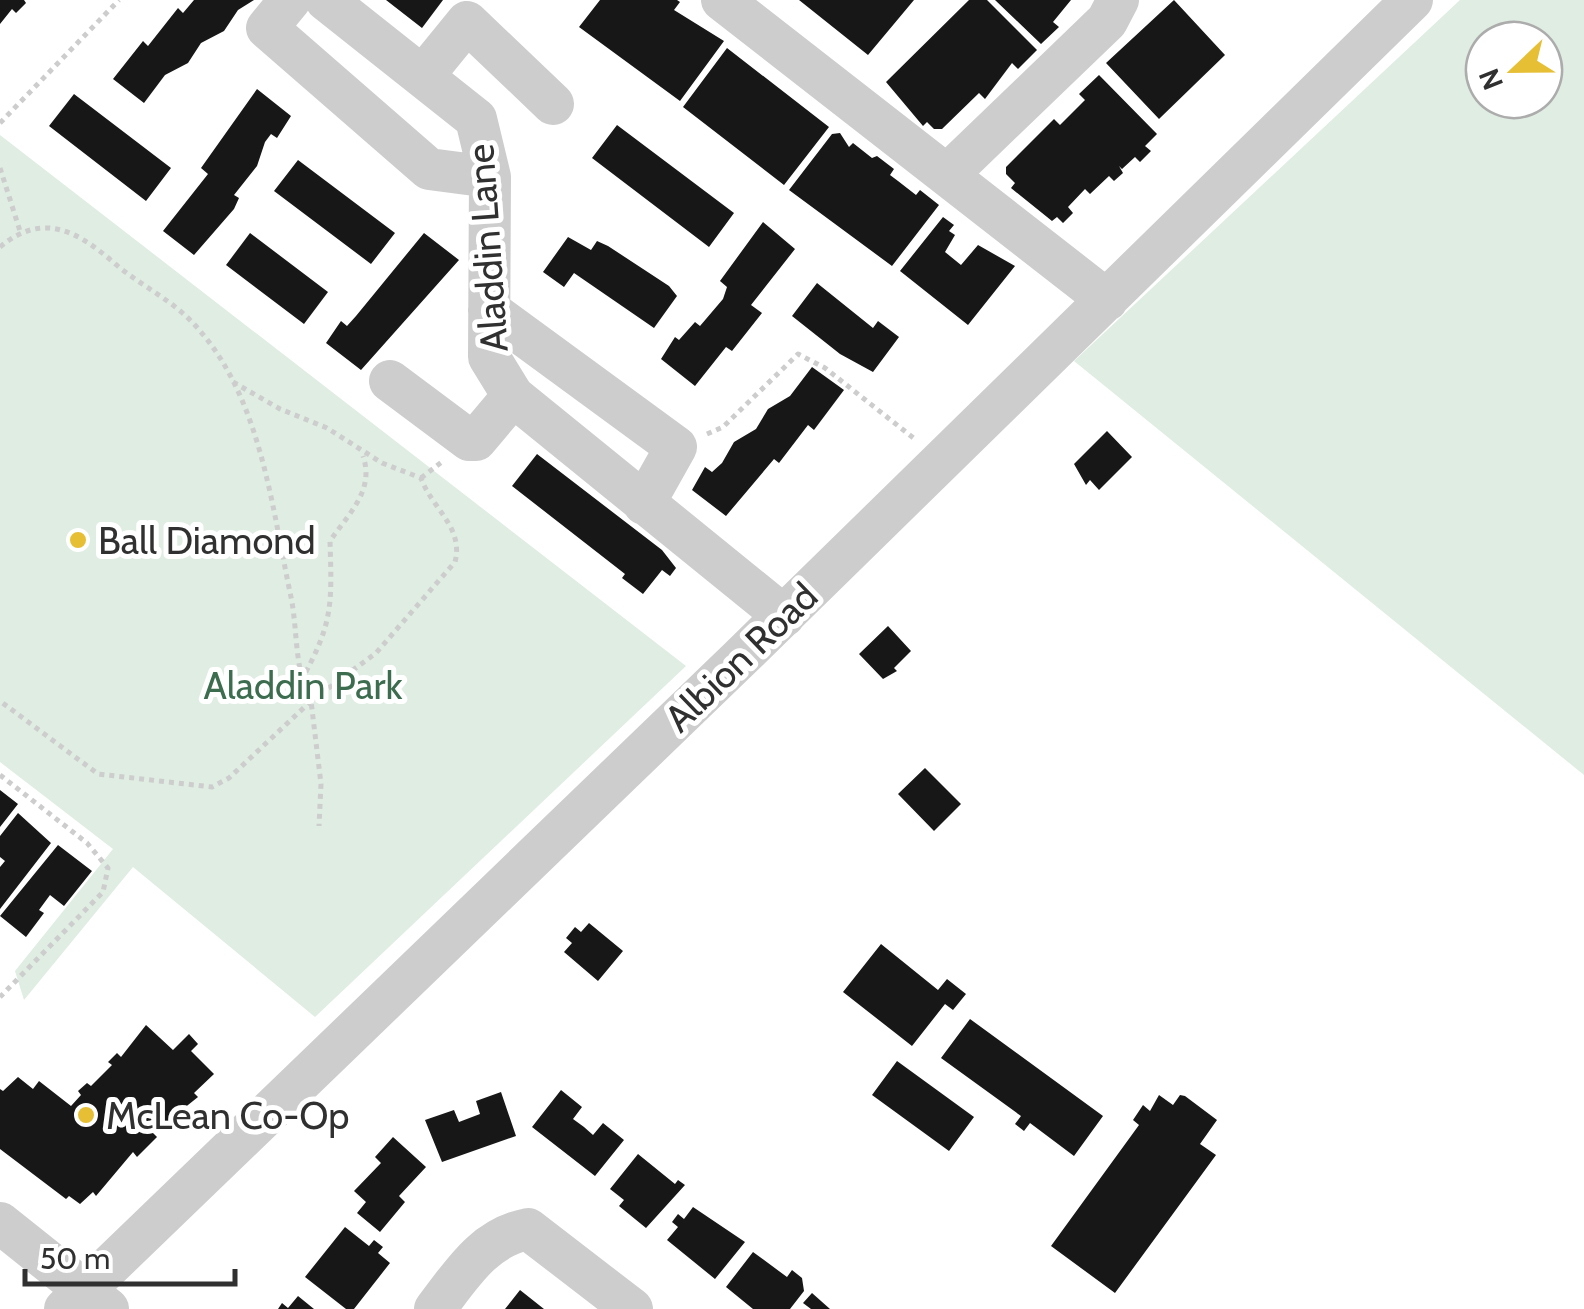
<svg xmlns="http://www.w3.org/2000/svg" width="1584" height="1309" viewBox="0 0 1584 1309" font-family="Cabin,sans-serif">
<rect width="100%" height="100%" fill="#fff"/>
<path fill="#dfede3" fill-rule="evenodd" d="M1460,0H1584V775L1074,361ZM1484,40H1544V100H1484Z
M0,135L686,666L315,1017L133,867L24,1000L15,971L113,849L0,762Z"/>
<path fill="#171717" d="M0,0H24L26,3L16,13L12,9L0,24Z
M194,0H254L238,10L224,31L201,43L188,63L165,75L144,103L113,79L143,41L148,46L178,8L183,13Z
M386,0H443L422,28Z
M600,0H677L680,2L674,10L724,41L680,101L579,27Z
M799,0H914L868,55Z
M969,0H987L1037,50L1018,69L1012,63L985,99L979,93L942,129H934L927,122L923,126L886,82Z
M995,0H1071L1053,22L1059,27L1041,44Z
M1174,0L1225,55L1159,119L1106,63Z
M727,48L829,127L784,185L683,107Z
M1482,74L1484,77V99L1474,88Z
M1099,75L1157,134L1145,146L1151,151L1140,162L1135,157L1122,169L1119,166L1123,173L1114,181L1109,176L1090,194L1085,189L1068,207L1073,213L1063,223L1057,217L1052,221L1011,188L1015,183L1006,174V167L1054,119L1060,125L1085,100L1079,94Z
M257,89L291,116L277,138L271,134L265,142L257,166L234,195L239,198L234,209L194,255L163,231L208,174L201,168Z
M74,94L171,168L146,201L49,126Z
M1485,100H1505L1494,110Z
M617,125L734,213L709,247L592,158Z
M840,133L849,147L853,143L872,158L877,156L894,169L890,175L898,181L916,195L920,190L939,205L892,266L789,190L832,134Z
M298,160L395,233L371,264L274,191Z
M943,217L954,225L949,231L955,235L945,252L961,265L978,245L1015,266L968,325L900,271Z
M763,222L795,249L751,305L762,313L732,351L726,347L695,386L661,359L675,337L679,340L695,322L700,326L723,299L727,287L720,281Z
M250,233L328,292L304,324L226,265Z
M424,233L459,260L361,370L326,343L341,321L347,326L356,316Z
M568,237L591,250L597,241L608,246L669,286L677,296L654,328L574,273L564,287L543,272Z
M817,283L873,328L878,321L899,337L873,372L840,354L792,316Z
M812,367L844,390L814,430L808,425L779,463L774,459L726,516L692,490L705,467L712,472L722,463L734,442L756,429L768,409L790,396Z
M1107,431L1132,457L1099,490L1090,480L1086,485L1074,464Z
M537,454L662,550L676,568L670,576L662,570L643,594L622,578L625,574L512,486Z
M888,626L911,651L894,668L897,671L883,679L859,654Z
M925,768L961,804L934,831L898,794Z
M0,790L18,804L0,827Z
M18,813L51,843L0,909V867L5,861L0,857V836Z
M58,845L92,871L64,906L50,895L39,910L44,913L26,937L0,916Z
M589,923L623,951L598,981L564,952L572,943L566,938L575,927L581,932Z
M881,944L938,990L947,979L966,994L953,1010L945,1004L912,1046L843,992Z
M970,1019L1103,1116L1074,1156L1030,1123L1024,1131L1015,1124L1021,1116L941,1058Z
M146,1025L173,1050L189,1034L198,1044L191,1051L214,1074L194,1093L198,1097L153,1133L157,1137L137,1157L133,1152L96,1196L93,1192L80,1204L69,1196L66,1199L0,1149V1089L3,1091L18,1077L33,1089L39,1081L71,1106L81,1095L78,1091L87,1083L91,1086L112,1065L108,1062L117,1053L121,1057Z
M897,1061L974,1117L949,1151L872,1095Z
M561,1090L582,1107L573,1119L584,1127L593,1135L603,1123L624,1140L595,1176L532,1127Z
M501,1092L516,1136L442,1162L425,1120L454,1110L459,1122L480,1114L476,1101Z
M1159,1095L1173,1105L1180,1095L1185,1096L1217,1120L1200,1144L1216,1155L1115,1293L1051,1246L1139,1125L1133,1120L1143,1105L1150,1111Z
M393,1137L426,1167L399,1196L405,1202L380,1232L357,1213L366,1202L354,1191L381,1163L375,1157Z
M638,1154L675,1184L678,1180L685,1185L646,1228L619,1206L624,1200L610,1189Z
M693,1207L745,1242L715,1279L667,1240L678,1227L672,1222L678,1214L684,1219Z
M345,1227L369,1246L374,1240L383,1247L378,1253L390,1263L354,1309H346L305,1277Z
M753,1252L787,1277L792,1270L802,1278L804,1291L790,1309H753L726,1287Z
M520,1290L544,1309H505Z
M812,1293L830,1309H811L803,1303Z
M298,1296L314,1309H278L282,1303L288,1308Z"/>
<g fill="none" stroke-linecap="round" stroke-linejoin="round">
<path stroke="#cdcdcd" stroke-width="5" stroke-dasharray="5 5" stroke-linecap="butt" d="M0,123L119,0
M0,168L20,231
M0,247C42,212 76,230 113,262C138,284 169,298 192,322C261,394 271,504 291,597C298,632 294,670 311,701L229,778L212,787L98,774L0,701
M233,382L280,409L327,428L382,463L421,478C432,509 464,527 455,562L376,653L311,701L321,784L319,826
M707,434L723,427L798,354L825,368L916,440
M421,478L443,461
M301,681C333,623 332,606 330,541C348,514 375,491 363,456
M0,775L87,843L108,868L103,892L0,997"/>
<path stroke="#cdcdcd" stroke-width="42" d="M290,0L267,28L429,169L490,177
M326,0L476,119L490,177L489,357L513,396L784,616
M722,0L1107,300
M423,76L467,22L553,104
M947,175L1107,21L1118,0
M489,310L676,447L644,504
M390,381L469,440H476L513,396
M0,1223L108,1309
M65,1309L738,660L1412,0
M435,1309C462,1274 483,1238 528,1229L632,1309"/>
</g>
<g fill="#e6bf34" stroke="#fff" stroke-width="4">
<circle cx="78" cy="540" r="10"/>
<circle cx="86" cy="1115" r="10"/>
</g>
<g text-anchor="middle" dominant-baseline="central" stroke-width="10" stroke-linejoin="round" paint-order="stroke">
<g font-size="38" fill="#303030" stroke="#fff">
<text transform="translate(487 248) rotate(-94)">Aladdin Lane</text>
<text transform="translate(741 657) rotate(-44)">Albion Road</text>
</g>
<g font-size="38" fill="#303030" stroke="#fff" text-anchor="start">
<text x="98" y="540">Ball Diamond</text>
<text x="106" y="1115">McLean Co-Op</text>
</g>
<g font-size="38" fill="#3d6d4f" stroke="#fff">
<text x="303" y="685">Aladdin Park</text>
</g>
</g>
<g transform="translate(1514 70) rotate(248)"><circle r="48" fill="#ffffff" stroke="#acacac" stroke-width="2.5"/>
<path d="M0-8L18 38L0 25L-18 38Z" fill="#e6bf34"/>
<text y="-15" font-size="28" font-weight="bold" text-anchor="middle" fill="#303030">N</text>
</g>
<path d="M25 1269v15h210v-15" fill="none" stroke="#303030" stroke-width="5"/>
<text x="40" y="1269" font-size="30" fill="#303030" stroke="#ffffff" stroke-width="8" paint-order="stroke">50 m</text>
</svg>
